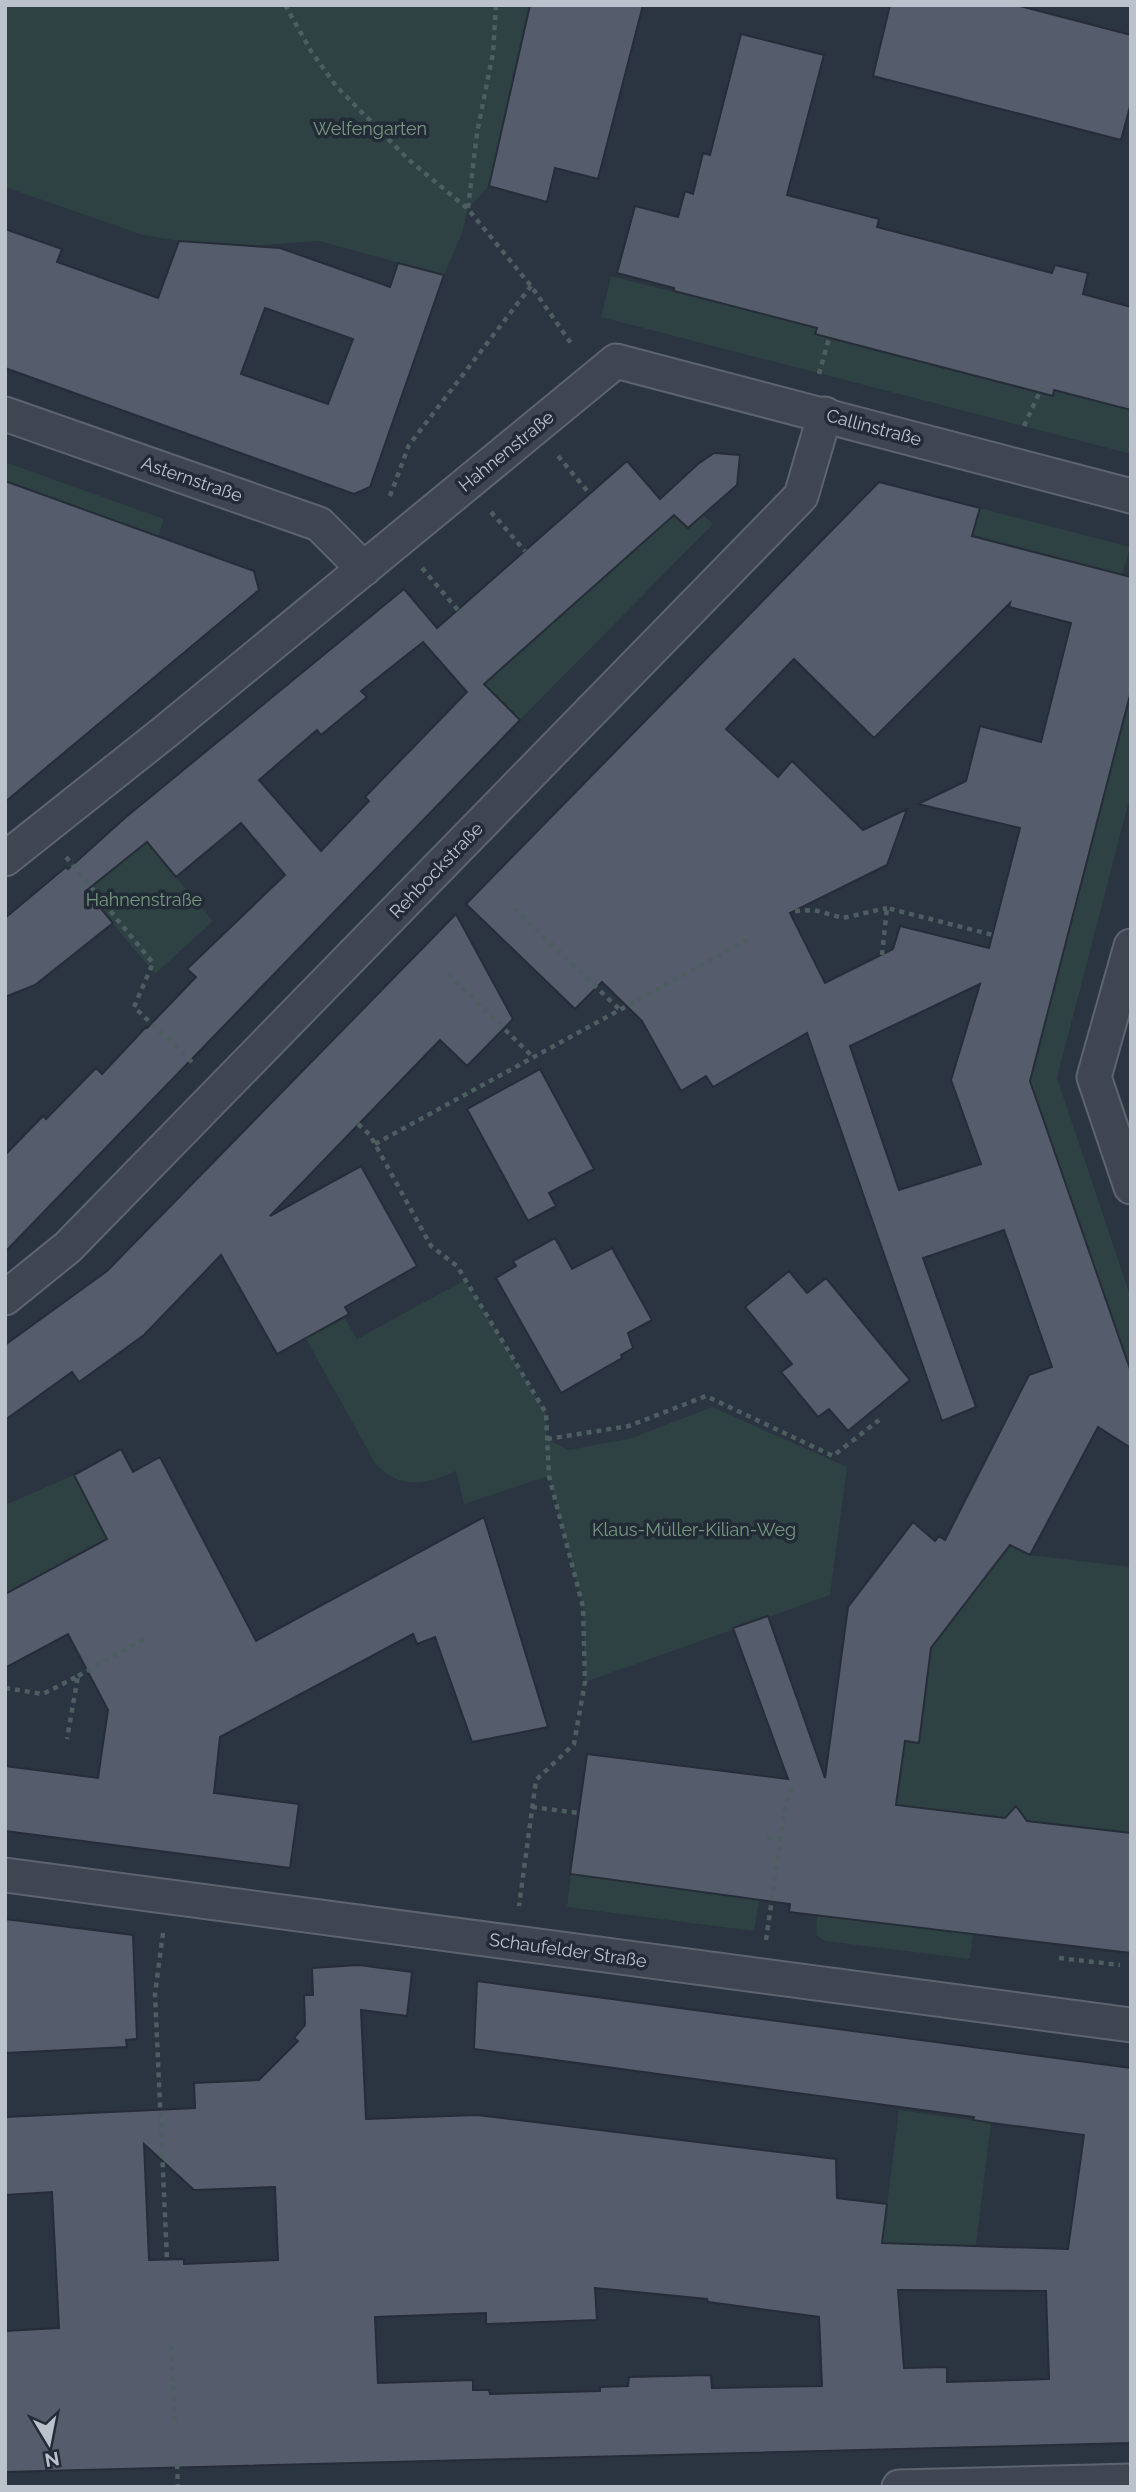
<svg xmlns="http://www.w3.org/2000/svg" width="1136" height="2492" viewBox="0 0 1136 2492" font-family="Raleway,sans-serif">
<rect width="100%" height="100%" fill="#2b3441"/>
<path fill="#2e4143" d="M5,5H530L489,186L468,209L462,233L444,275L319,241L249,246L179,241L143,235L5,187Z
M611,276L841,334L840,341L1025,389L1029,384L1131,410V454L601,317Z
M5,462L164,519L158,537L5,481Z
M980,508L1130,547L1122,575L972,536Z
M674,515L688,528L703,515L713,524L520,720L484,684Z
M1131,691V793L1057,1078L1131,1298V1371L1030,1081Z
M111,831L147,842L213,921L155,974L66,868Z
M465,1280L546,1413L547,1439L569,1450L632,1438L712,1407L847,1467L830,1595L585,1682L583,1607L549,1476L464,1504L456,1471C426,1485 399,1490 375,1463L306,1339L345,1318L357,1339Z
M74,1475L107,1539L5,1594V1505Z
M995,1537L1030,1555L1131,1567V1833L1027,1821L1016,1806L1005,1818L896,1805L903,1753L897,1740L919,1743L931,1649L996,1563Z
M571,1874L759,1900L754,1931L567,1907Z
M817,1916L973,1934L970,1959L825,1941L816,1935Z
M899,2110L991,2123L976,2245L882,2244Z"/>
<path fill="#555d6c" stroke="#262d39" stroke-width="2" fill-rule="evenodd" d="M530,5H643L598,179L555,168L547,202L489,186Z
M890,5H1016L1131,35V103L1121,140L873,76Z
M741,34L824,55L787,195L879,219L877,227L977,253L1052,273L1055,265L1088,273L1083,294L1131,307V410L1054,390L1053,396L876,350L815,334L817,328L674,291V288L617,273L635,206L678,217L685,191L693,194L703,153L710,155Z
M5,229L62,249L57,262L158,298L179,241L280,248L390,287L398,263L444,275L370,487L354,494L5,368ZM265,308L353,339L328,404L241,374Z
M714,453L740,455L737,485L688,528L674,515L484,684L520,720L5,1252V1155L43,1116L46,1119L96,1068L102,1074L146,1027L147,1028L196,977L187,969L285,875L241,823L176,877L147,842L86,891L113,923L35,985L5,997V918L66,867L68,869L126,817L404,589L437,628L627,461L660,499L698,464ZM423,642L467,692L365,797L369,801L321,851L259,780L317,730L321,735L367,697L361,691Z
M5,481L254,571L259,590L5,802Z
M879,482L980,508L972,536L1131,577V691L1030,1081L1131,1372V1448L1098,1427L1030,1555L1010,1545L931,1648L919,1743L905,1741L896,1805L1005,1818L1016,1806L1027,1821L1131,1833V1953L789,1912L790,1904L570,1874L587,1754L788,1779L733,1628L768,1616L825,1778L848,1607L913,1522L935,1541L939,1536L945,1540L1029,1375L1052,1367L1004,1230L923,1258L976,1407L942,1421L807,1033L713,1087L706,1076L681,1091L642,1021L602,982L575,1009L466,904ZM1010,603L1009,607L1071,623L1041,742L980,726L966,781L918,804L1020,828L989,948L900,926L893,949L825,983L790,913L887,865L907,809L863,830L792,761L778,777L726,729L794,659L874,738ZM980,984L951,1080L981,1164L899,1190L850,1046Z
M456,914L513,1019L467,1066L440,1040L270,1216L361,1166L417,1266L345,1307L349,1314L277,1354L221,1255L144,1335L79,1382L72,1372L5,1420V1345L107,1271Z
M540,1069L594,1169L549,1193L556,1206L528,1221L467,1109Z
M555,1238L572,1269L612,1248L652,1320L628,1333L633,1348L621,1355L622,1358L561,1393L496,1278L516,1266L513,1261Z
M789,1271L807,1293L826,1278L910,1380L848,1431L829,1409L818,1417L781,1372L792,1364L745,1307Z
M121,1449L133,1472L160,1457L256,1641L484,1517L548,1727L472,1742L435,1637L417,1644L413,1634L220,1737L214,1793L299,1804L290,1868L5,1831V1766L98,1778L108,1710L68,1634L5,1668V1594L107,1539L74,1475Z
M5,1919L133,1935L137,2039L126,2040L127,2047L5,2053Z
M359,1965L412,1972L407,2016L361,2010L366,2119L477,2115L836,2159L837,2198L887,2204L882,2243L1068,2249L1084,2135L992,2123L973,2120L974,2117L474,2049L477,1981L1131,2068V2443L5,2472V2331L59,2328L52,2192L5,2195V2117L195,2108L194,2083L259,2080L298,2041L294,2038L305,2025L304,1995H313L312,1968ZM144,2144L194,2190L275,2187L278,2260L184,2264V2259L149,2260ZM595,2288L707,2299L708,2302L819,2317L822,2386L712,2388L711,2375L629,2377L628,2386L600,2387V2391L490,2394L489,2390H473V2380L378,2383L375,2317L486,2313V2324L597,2320ZM898,2290L1046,2291L1049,2379L947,2382V2367L904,2368Z"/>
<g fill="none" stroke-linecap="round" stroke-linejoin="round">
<g stroke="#5d646f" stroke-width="37">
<path id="minor" d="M5,414L319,524L364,569
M5,859L165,732L616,361L1131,496
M1131,946L1094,1077L1131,1187
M5,1298L68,1247L801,496L825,414
M5,1875L1131,2025
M899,2487L1131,2481"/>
</g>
<path stroke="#4d5e61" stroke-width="4.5" stroke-dasharray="5 5" stroke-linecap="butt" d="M285,5L311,51L336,86L409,160L468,209L531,286L573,346
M468,208L477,133L493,53L496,5
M819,374L831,331
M1024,426L1042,387
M558,456L589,493
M390,496L409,445L531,286
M491,512L525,551
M422,568L458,610
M66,857L153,963L134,1007L194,1064
M514,908L620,1010
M795,911L814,910L843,918L887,908
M882,955L887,908L993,935
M448,974L533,1057
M358,1124L370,1135L431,1246L457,1266L546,1413L549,1476L583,1607L585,1682L574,1744L536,1780L519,1906
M375,1144L751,938
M547,1439L629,1426L706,1396L833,1456L879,1420
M78,1676L146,1638
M5,1688L43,1694L78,1676L67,1739
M532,1807L579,1813
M767,1838L780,1839
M163,1933L155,1994L167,2260
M766,1940L785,1808L792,1788
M1059,1958L1120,1965
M171,2346L175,2422
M177,2464L178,2487"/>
<use href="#minor" stroke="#3f4651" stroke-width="33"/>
</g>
<g text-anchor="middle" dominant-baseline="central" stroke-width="7" stroke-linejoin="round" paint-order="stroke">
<g font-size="18" fill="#76997f" stroke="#232b37">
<text x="370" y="128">Welfengarten</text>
<text x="144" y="899">Hahnenstraße</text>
<text x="694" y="1529">Klaus-Müller-Kilian-Weg</text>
</g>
<g font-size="18" fill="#bcc2cb" stroke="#232b37">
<text transform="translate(874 427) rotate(15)">Callinstraße</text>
<text transform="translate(506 451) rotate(-39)">Hahnenstraße</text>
<text transform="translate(192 479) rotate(19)">Asternstraße</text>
<text transform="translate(436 870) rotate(-46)">Rehbockstraße</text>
<text transform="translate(568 1950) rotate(8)">Schaufelder Straße</text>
</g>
</g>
<rect width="1136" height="2492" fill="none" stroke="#bcc2cb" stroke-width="14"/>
<g transform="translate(49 2443) rotate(170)" stroke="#232b37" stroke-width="5" paint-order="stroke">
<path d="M0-5L12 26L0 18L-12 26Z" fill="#bcc2cb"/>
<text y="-10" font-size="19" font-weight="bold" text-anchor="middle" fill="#bcc2cb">N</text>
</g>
</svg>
